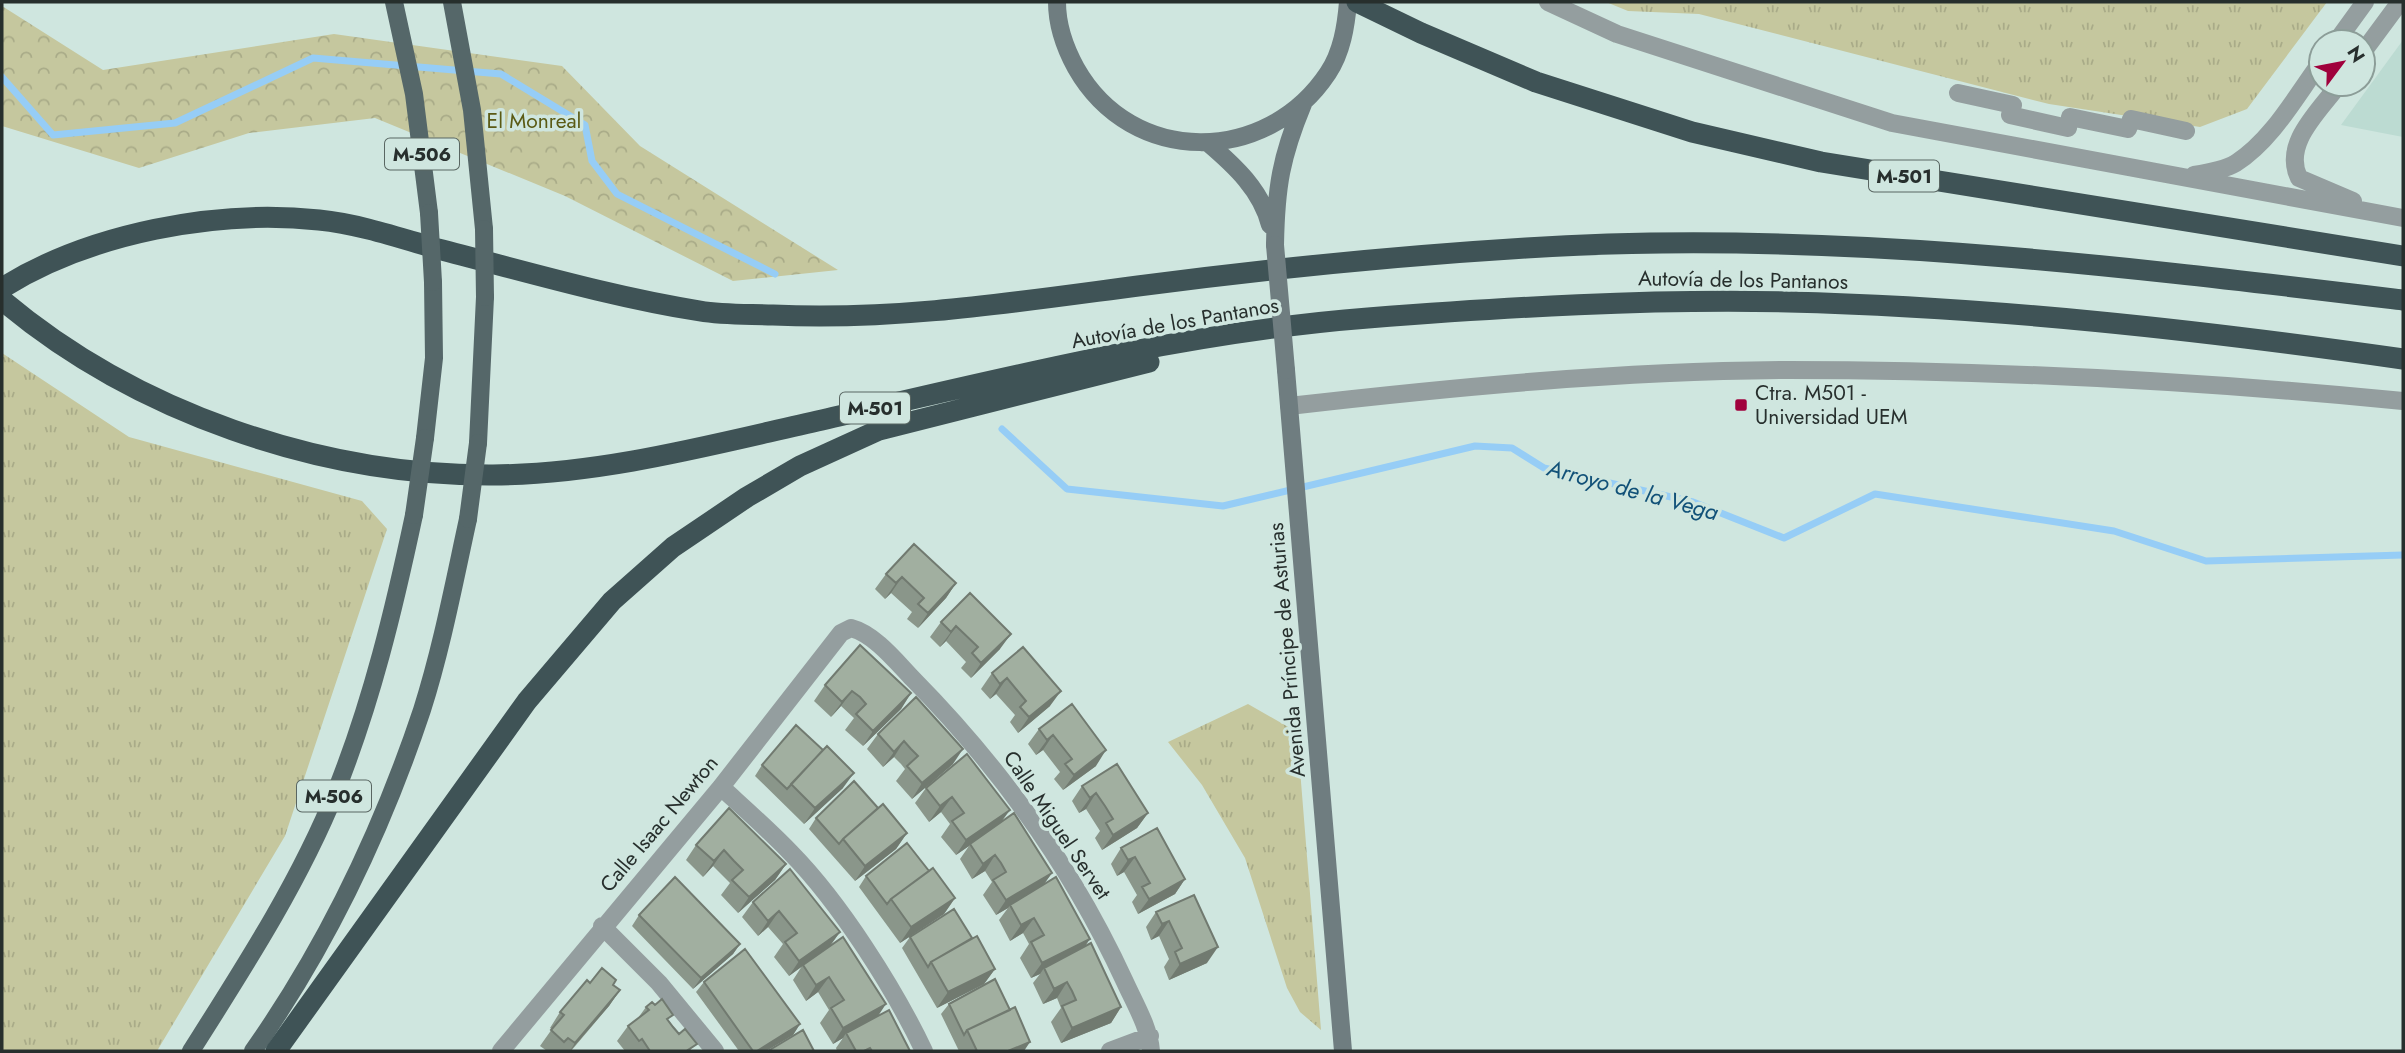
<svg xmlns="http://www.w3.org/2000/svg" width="2405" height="1053" viewBox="0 0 2405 1053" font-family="Jost,sans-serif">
<defs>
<pattern id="grass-tufts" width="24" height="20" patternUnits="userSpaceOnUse" patternTransform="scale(1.75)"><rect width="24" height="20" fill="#c5c79e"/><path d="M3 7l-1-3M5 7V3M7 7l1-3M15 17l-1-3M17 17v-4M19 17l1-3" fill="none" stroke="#a9ab88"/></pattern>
<pattern id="forest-crowns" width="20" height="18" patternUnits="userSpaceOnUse" patternTransform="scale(1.75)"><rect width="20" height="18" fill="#c5c79e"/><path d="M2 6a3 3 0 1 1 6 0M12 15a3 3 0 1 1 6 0" fill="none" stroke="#a9ab88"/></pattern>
</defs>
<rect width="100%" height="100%" fill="#cfe6df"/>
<path fill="#bcdbd2" d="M2403,40V137L2341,125Z"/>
<path fill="url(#grass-tufts)" d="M1606,2H2327L2247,109L2200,127L2049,104L1699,14L1628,11Z
M2,353L129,437L362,501L387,529L285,836L157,1051H2Z
M1248,704L1297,732L1321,1030L1300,1012L1287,988L1245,858L1202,785L1168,742Z"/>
<path fill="url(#forest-crowns)" d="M2,6L103,70L334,34L562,66L640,146L838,270L733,281L565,196L375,118L249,133L139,168L2,126Z"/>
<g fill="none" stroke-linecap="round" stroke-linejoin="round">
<path stroke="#96cdf6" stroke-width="7" d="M2,77L53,135L175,123L313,58L501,74L585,125L592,161L617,194L775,274
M1002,429L1067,489L1223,506L1475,446L1512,448L1544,468L1693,502L1784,538L1875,494L2114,531L2206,561L2403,555"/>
<path stroke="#949e9f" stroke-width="18" d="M1548,2L1617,34L1892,123L2403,218
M2336,42L2365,2
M2363,52L2400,2
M2339,84C2320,111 2282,143 2299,178L2353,201
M1958,93L2013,105L2010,115L2068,128L2070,117L2128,129L2131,119L2186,131
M2194,175C2207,173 2224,170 2236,163C2272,140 2296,96 2321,62
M1289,406C1454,387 1621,371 1787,370C1993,370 2198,381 2403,401
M721,787C745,809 769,830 791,853C840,903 894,988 924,1051
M602,926L659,983L715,1051
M501,1051L721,787L841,633L851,628C874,634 895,660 912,678C999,766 1073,869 1125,982C1135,1004 1149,1027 1151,1051
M1110,1051L1150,1036"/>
<path stroke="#6f7d80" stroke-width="18" d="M1057,2C1057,25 1065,48 1076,68C1132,167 1267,165 1328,73C1342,52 1346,26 1348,2
M1208,143C1235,166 1261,190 1270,225
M1275,245C1276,187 1281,157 1303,104
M1286,370L1343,1051"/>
<path stroke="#556769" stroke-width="18" d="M394,2L414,94L429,213
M452,2L472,110L484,229
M425,438L434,358L433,282
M478,443L485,297
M191,1051C243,969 300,881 336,791C372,701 394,609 414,515
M253,1051C326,947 382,830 422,710C442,647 454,583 468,519"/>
<path stroke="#3f5356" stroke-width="21" d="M1357,2L1421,33L1536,82L1692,132L1821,162L2403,256
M2,288C90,233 217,209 319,220C359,224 400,238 438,249C524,271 612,297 700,311C723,315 749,314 773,315C895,321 1016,302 1138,286C1267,269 1396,256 1526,248C1820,229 2112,265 2403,300
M2,300C135,412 320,476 493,475C605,474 714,444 822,420C1000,379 1186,332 1368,318C1508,307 1648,299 1788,302C1994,307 2199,330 2403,359
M276,1051L527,701L612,601L673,547L747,497L800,466L879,430L1149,362"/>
<path stroke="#6f7d80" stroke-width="18" d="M1275,245L1286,370"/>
<path stroke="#556769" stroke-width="18" d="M429,213L433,282
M484,229L485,297
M414,515L425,438
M468,519L478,443"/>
</g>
<path fill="#8a968a" d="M886,574L956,583L946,598L918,628L907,619L912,612L891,593L885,599L875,589Z
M970,593L1000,649L971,678L961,668L966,662L946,641L940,647L930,637L941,622Z
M1023,647L1050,706L1018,733L1010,722L1015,715L996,694L990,699L981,689L992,673Z
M825,685L911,693L901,709L863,746L845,730L854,718L841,706L831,717L814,701Z
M916,697L953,764L912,799L896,781L905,769L901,764L894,757L883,767L867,749L878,734Z
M1072,704L1096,766L1063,790L1054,779L1060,772L1043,750L1036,755L1028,744L1039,729Z
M967,754L1001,822L1052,873L1044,884L1121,1007L1111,1023L1061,1043L1051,1022L1061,1008L1057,998L1043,1004L1033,983L1040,974L1031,978L1020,958L1029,944L1023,933L1010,941L999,920L1008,908L996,915L983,895L992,882L985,871L972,879L960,859L969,846L956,855L941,837L950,824L941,812L929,822L915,803L926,788Z
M762,765L843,788L804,824L755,776Z
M1082,786L1148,813L1137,828L1102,850L1095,838L1100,831L1086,809L1079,813L1072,801Z
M878,808L907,833L896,849L855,881L809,829L816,818Z
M696,845L786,864L775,880L738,913L721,895L730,883L713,866L703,877L686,860Z
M1121,848L1185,879L1175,894L1138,914L1132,902L1137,895L1124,872L1117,876L1111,864Z
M929,871L955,898L944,914L900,943L859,887L866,876Z
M1194,895L1207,963L1169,980L1164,967L1169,959L1159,936L1151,940L1146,927L1156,912Z
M753,902L840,932L830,946L878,1016L910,1051H837L836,1048L843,1038L833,1044L820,1023L829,1010L818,992L806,1001L793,980L802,966L789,976L774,957L783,944L768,927L758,936L742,917Z
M639,915L740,944L733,954L693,989L632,926Z
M910,937L972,938L995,969L984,984L937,1008L902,948Z
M704,982L800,1024L793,1035L766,1051H739L696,992Z
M590,983L613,985L620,990L609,1006L571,1051H547L540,1046L552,1029L550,1028L560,1012Z
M949,1004L1024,1051H959L941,1014Z
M646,1007L669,1021L692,1051H625L617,1041L628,1026L638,1018Z"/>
<path fill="#717a70" d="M902,577L891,593L885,599L896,583Z
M956,583L946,598L918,628L928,613Z
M956,626L946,641L940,647L951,632Z
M1011,634L1000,649L971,678L981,663Z
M1007,678L996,694L990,699L1000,684Z
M852,691L841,706L831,717L842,702Z
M1061,691L1050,706L1018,733L1029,717Z
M911,693L901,709L863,746L873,731Z
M1053,735L1043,750L1036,755L1047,740Z
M904,741L894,757L883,767L894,752Z
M963,749L953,764L912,799L922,783Z
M1106,750L1096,766L1063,790L1074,775Z
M854,773L843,788L804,824L815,808Z
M1096,793L1086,809L1079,813L1090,798Z
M952,797L941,812L929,822L940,806Z
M1010,810L999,825L970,844L969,846L956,855L966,840Z
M1148,813L1137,828L1102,850L1113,835Z
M907,833L896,849L855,881L865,866Z
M724,850L713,866L703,877L714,861Z
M995,855L985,871L972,879L983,864Z
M1135,857L1124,872L1117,876L1128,860Z
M786,864L775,880L738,913L749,897Z
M1052,873L1041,888L1010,905L1008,908L996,915L1006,900Z
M1185,879L1175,894L1138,914L1149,899Z
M955,898L944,914L900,943L911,927Z
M779,911L768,927L758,936L768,921Z
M1034,918L1023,933L1010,941L1021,925Z
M1169,921L1159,936L1151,940L1162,924Z
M840,932L829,947L789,976L799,961Z
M1090,939L1079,955L1044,968L1040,974L1031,978L1042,963Z
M740,944L733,954L693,989L701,978Z
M1218,947L1207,963L1169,980L1180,964Z
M995,969L984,984L937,1008L948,992Z
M829,977L818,992L806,1001L816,985Z
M1067,982L1057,998L1043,1004L1054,989Z
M620,990L609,1006L570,1051L575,1043Z
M886,1004L876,1019L846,1033L843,1038L833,1044L843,1028Z
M1121,1007L1111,1023L1061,1043L1072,1028Z
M800,1024L793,1035L766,1051H757Z
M1030,1042L1024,1051H1008Z"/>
<path fill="#a1afa0" stroke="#717a70" stroke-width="2" d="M914,544L956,583L928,613L918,604L924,598L902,577L896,583L886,574Z
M970,593L1011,634L981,663L972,653L978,647L956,626L951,632L941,622Z
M860,645L911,693L873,731L856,714L866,704L860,697L852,691L842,702L825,685Z
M1023,647L1061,691L1029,717L1020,707L1026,701L1007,678L1000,684L992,673Z
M916,697L963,749L922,783L907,766L918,756L911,749L904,741L894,752L878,734Z
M1072,704L1106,750L1074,775L1065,764L1072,759L1053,735L1047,740L1039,729Z
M796,725L823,750L787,789L762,765Z
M827,746L854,773L815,808L791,784Z
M967,754L1010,810L966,840L952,821L964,813L952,797L940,806L926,788Z
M1117,764L1148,813L1113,835L1106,823L1113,819L1105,806L1096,793L1090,798L1082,786Z
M854,781L878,808L843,839L839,844L816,818Z
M883,804L907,833L865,866L843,839Z
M729,808L786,864L749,897L732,880L743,870L734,861L724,850L714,861L696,845Z
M1014,813L1052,873L1006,900L993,880L1006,872L1001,863L995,855L983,864L970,844Z
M1157,828L1185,879L1149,899L1142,887L1150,883L1135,857L1128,860L1121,848Z
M907,843L929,871L891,899L887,904L866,876Z
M933,868L955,898L911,927L891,899Z
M790,869L840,932L799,961L785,942L797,933L779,911L768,921L753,902Z
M675,877L740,944L701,978L639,915Z
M1056,877L1090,939L1042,963L1031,942L1044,935L1034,918L1021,925L1010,905Z
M1194,895L1218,947L1180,964L1175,952L1182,948L1169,921L1162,924L1156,912Z
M954,909L972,938L931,962L928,967L910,937Z
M977,936L995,969L948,992L931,962Z
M843,937L886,1004L843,1028L831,1008L844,1000L836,988L829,977L816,985L803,965Z
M1091,943L1121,1007L1072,1028L1062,1006L1076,1000L1072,991L1067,982L1054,989L1044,968Z
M745,949L800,1024L757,1051H753L704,982Z
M602,968L616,980L613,985L620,990L575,1043L568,1038L564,1042L551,1030L564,1015L560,1012L587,980L590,983Z
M995,979L1010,1010L967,1030L964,1035L949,1004Z
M662,999L673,1015L667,1019L673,1027L679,1034L685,1029L697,1044L688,1050L689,1051H650L642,1039L639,1041L628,1026L649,1010L646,1007L652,1002L655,1005Z
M1015,1007L1030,1042L1008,1051H977L967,1030Z
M889,1010L910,1051H872L870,1048L864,1051H856L846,1033Z
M803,1030L814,1051H768Z"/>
<rect fill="#a0013c" stroke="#cfe6df" stroke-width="2.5" x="1734" y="398" width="14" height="14" rx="3.5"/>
<g text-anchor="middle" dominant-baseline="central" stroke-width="7" stroke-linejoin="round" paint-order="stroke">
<g fill="#cfe6df" stroke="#596662" stroke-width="2">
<rect x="385" y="138.5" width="74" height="31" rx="5"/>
<rect x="1869" y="160.5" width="70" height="31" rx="5"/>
<rect x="840" y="392.5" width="70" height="31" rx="5"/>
<rect x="297" y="780.5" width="74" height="31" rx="5"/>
</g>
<g font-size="19" font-weight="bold" fill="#272f2d">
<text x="422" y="154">M-506</text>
<text x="1904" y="176">M-501</text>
<text x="875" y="408">M-501</text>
<text x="334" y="796">M-506</text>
</g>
<g font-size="21" fill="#5a5a14" stroke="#cfe6df">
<text x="534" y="121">El Monreal</text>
</g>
<g font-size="21" fill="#272f2d" stroke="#cfe6df">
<text transform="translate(1743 280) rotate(1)">Autovía de los Pantanos</text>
<text transform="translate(1175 323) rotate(-10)">Autovía de los Pantanos</text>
<text transform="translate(1287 650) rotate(-95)">Avenida Príncipe de Asturias</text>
<text transform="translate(659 824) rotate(-50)">Calle Isaac Newton</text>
<text transform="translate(1057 825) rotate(56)">Calle Miguel Servet</text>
</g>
<g font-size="21" fill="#272f2d" stroke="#cfe6df" text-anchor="start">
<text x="1755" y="393">Ctra. M501 -<tspan x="1755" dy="24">Universidad UEM</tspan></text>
</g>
<g font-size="23" font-style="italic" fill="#115178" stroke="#cfe6df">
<text transform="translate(1633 490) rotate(15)">Arroyo de la Vega</text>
</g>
</g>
<rect width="2405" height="1053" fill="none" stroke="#272f2d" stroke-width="7"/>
<g transform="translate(2342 63) rotate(58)"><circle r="33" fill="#cfe6df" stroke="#8c9d98" stroke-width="2"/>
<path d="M0-5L12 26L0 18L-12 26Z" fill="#a0013c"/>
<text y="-10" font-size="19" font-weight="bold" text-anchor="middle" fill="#272f2d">N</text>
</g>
</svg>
